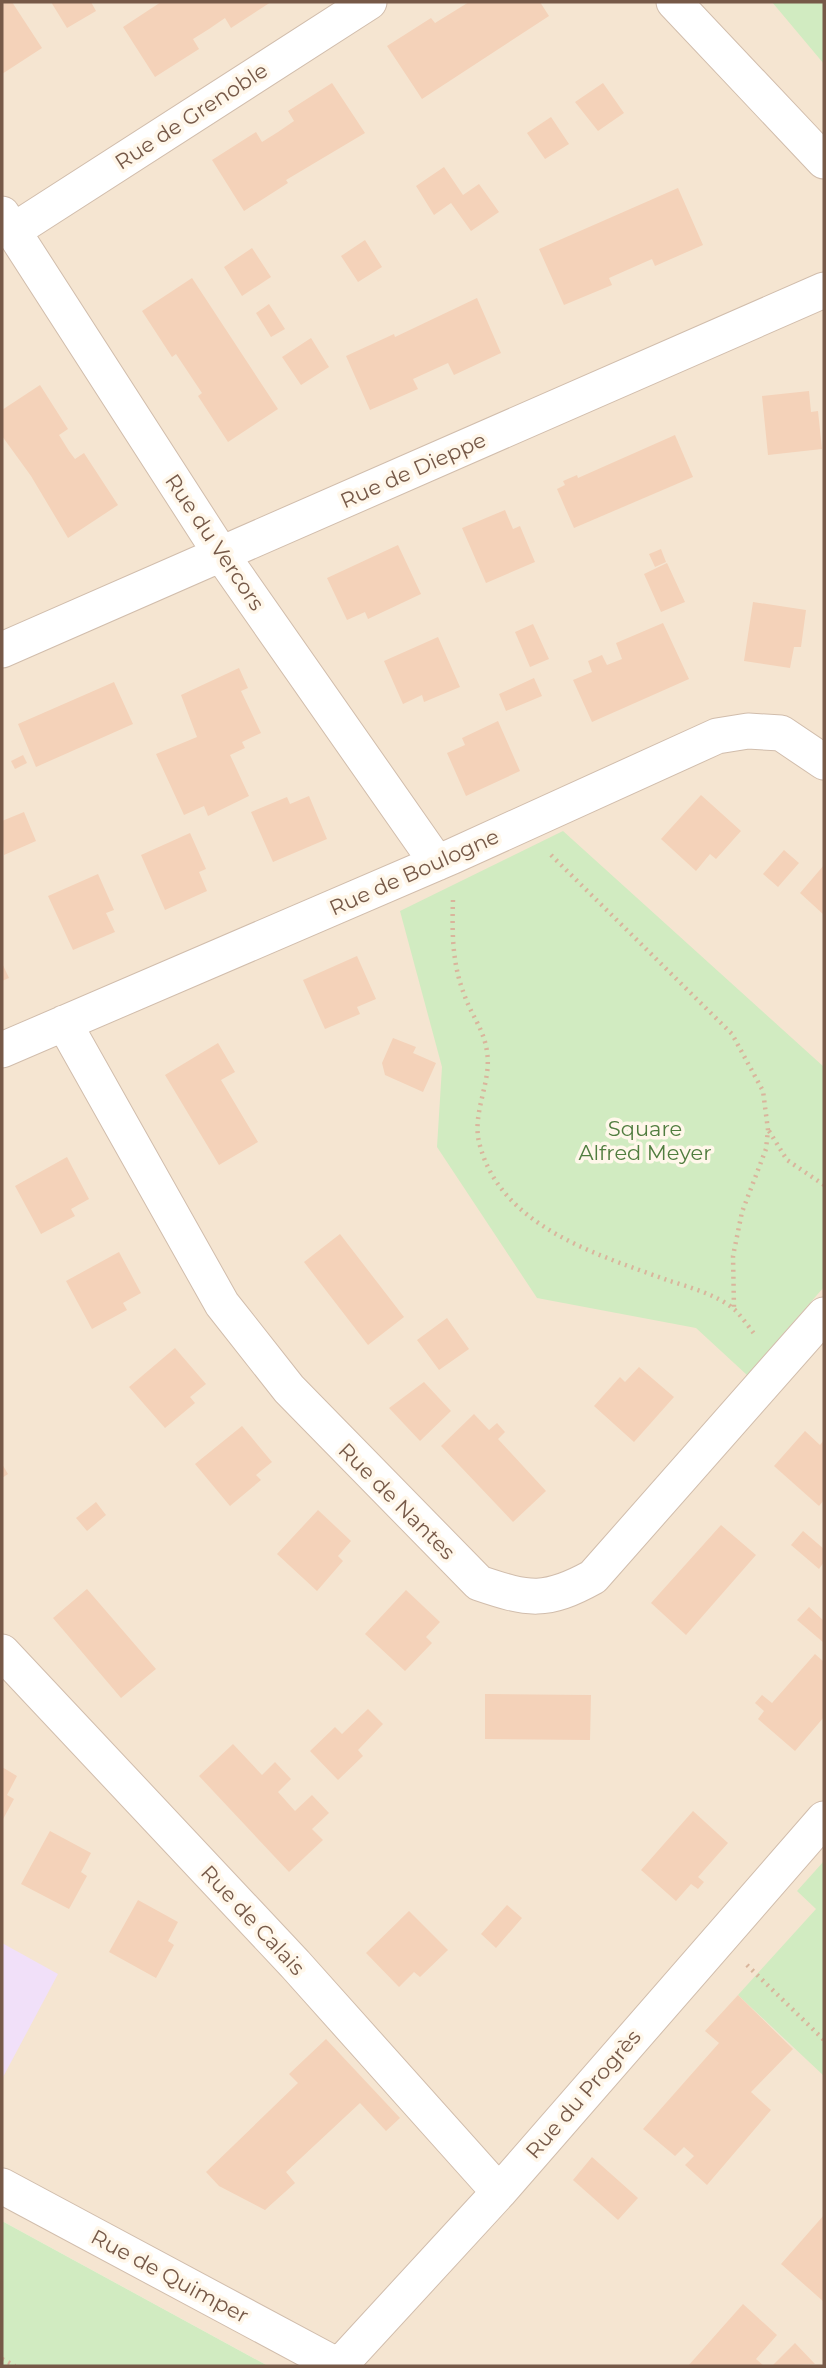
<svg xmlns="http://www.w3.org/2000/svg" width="826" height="2368" viewBox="0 0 826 2368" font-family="Montserrat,sans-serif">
<rect width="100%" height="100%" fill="#fdf4e3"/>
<path fill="#f5e5d1" d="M2,2H824V2366H268L2,2221Z"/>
<path fill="#f1e0f9" d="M2,1943L58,1974L2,2079Z"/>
<path fill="#d1ebc1" d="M772,2H824V64Z
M563,831L824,1067V1287L747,1375L696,1328L537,1298L437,1147L442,1067L400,911Z
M824,1861V2076L738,1995L816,1909L797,1891Z
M2,2221L268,2366H2Z"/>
<path fill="#f4d2b9" d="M2,2H12L42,48L2,74Z
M51,2H91L96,11L67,28Z
M161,2H271L231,28L225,18L209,29L193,39L199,49L155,77L123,27Z
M469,2H540L549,16L422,99L387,46L431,18L435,23Z
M332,83L365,133L286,180L288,183L244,211L212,160L256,132L262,142L278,132L294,121L288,111Z
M603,83L624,113L598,131L575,102Z
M551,117L569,144L545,159L527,133Z
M444,167L463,195L479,184L499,212L471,231L451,203L434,215L416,186Z
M678,188L703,245L655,266L652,259L609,278L612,285L564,305L539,249Z
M365,240L382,267L358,282L341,256Z
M252,248L271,277L242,296L224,267Z
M192,278L278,409L228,442L198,396L202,393L176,354L172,357L142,311Z
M477,298L501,353L454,375L448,363L413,379L418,389L370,410L346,356L394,334L395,337Z
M269,304L285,329L271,337L256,313Z
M311,338L329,367L301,385L282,357Z
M40,385L68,429L59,435L69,451L75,459L84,453L118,505L68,538L31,476L2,436V410Z
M809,391L811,412L818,411L822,449L768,455L762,396Z
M675,435L693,477L574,528L557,489L565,485L563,481L577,475L578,478Z
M505,510L513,529L520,526L535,562L486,583L462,528Z
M398,545L421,594L368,619L365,612L347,620L327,578Z
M661,549L666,562L655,567L649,554Z
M667,563L685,602L661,612L644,574Z
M753,602L806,610L801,647H794L790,668L744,661Z
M663,623L689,679L592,722L573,680L592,672L588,661L602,655L607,665L622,659L616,643Z
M533,624L549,659L530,667L515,632Z
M438,637L460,687L424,702L422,695L403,704L384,661Z
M239,668L248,688L241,691L261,733L242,742L245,748L230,755L249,796L208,816L204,806L184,815L156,754L197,737L181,695Z
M534,678L542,696L506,711L499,694Z
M114,682L133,724L36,767L18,724Z
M498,721L520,771L466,796L447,753L465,745L462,738Z
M23,755L27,763L15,769L11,761Z
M701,795L741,831L716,859L710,854L696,871L661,839Z
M309,796L327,839L273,862L251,812L287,797L290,804Z
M24,812L36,841L4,855L2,821Z
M190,833L206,869L199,872L207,891L165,910L141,855Z
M784,850L799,863L778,887L763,874Z
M824,865V915L800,893Z
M98,874L114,910L106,913L115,932L73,950L48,896Z
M357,956L376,999L357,1007L360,1014L325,1029L303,980Z
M2,963L9,978L2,981Z
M393,1038L416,1047L413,1053L436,1063L423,1092L385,1075L382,1063Z
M218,1043L235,1072L221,1080L258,1142L219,1165L165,1075Z
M67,1157L89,1199L71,1209L75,1216L41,1234L15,1186Z
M340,1234L404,1317L368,1345L304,1262Z
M119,1252L141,1293L123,1303L127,1310L92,1329L66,1281Z
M447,1318L469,1349L439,1370L417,1340Z
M175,1348L206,1384L190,1397L195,1403L165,1428L129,1387Z
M639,1367L674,1397L634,1442L594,1406L620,1377L625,1382Z
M424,1382L451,1411L420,1441L389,1408Z
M474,1414L489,1430L497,1423L505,1432L498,1439L546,1491L513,1522L441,1446Z
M242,1426L272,1462L256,1475L261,1480L230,1506L195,1464Z
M805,1431L820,1445L824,1440V1500L819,1506L774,1466Z
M2,1464L8,1474L2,1478Z
M96,1502L106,1515L87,1531L76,1518Z
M318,1510L351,1541L338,1556L343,1561L317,1591L277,1554Z
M721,1525L756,1555L686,1635L651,1603Z
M803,1531L824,1549V1562L819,1569L791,1545Z
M87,1589L156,1669L121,1698L53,1618Z
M406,1590L440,1622L426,1637L432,1643L405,1671L365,1634Z
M809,1607L824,1621V1643L797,1620Z
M815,1654L824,1662V1717L795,1751L758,1719L764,1711L755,1703L762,1695L772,1703Z
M485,1694L591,1695L590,1740L485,1739Z
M368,1709L383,1724L358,1750L363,1756L338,1780L310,1751L335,1727L342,1734Z
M233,1744L262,1775L275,1762L291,1779L278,1792L295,1811L312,1795L329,1813L312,1829L323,1840L289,1872L199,1776Z
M2,1767L17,1776L7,1795L14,1799L2,1821Z
M693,1811L728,1843L698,1877L704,1882L698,1889L691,1884L676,1901L641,1870Z
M50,1831L91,1853L81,1872L87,1876L69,1909L21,1884Z
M138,1900L178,1922L168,1941L174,1945L156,1978L109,1952Z
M507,1905L522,1918L496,1948L481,1934Z
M409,1911L448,1950L420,1977L414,1972L399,1987L366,1953Z
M738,1995L793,2049L751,2092L771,2110L707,2185L685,2165L694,2156L684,2147L675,2156L643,2129L719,2043L705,2031Z
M326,2039L400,2118L386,2131L360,2103L286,2172L295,2183L265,2210L219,2186L206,2172L298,2083L289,2074Z
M592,2157L638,2198L618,2220L573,2180Z
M824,2215V2302L781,2264Z
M743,2304L777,2335L756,2359L764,2366H688Z
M795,2343L815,2364L772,2366Z"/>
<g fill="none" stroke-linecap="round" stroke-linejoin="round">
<g stroke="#d1bdac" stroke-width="37">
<path id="street" d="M674,2L824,161
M2,214L221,554L437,863
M13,231L369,2
M2,650L824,290
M64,1023L222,1304L289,1389L479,1583C529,1600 546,1603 593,1577L824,1315
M2,1050L453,856L717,736L748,731L781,733L824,762
M2,1652L295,1964L499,2192
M2,2186L338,2366
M339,2366L499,2192L824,1819"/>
</g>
<path stroke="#d9b59c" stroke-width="4.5" stroke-dasharray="2 5" stroke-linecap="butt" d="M551,855L732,1034L763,1091L768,1130L766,1149L742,1212L733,1256L734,1309
M453,900C452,932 452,963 464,994C471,1015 484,1029 487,1052C492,1081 472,1112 479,1142C499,1226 596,1254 667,1280C689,1287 718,1295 735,1310C742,1317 749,1327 755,1335
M769,1131L787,1160L824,1185
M747,1965L824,2040
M2,2359L15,2366"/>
<use href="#street" stroke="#fff" stroke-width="35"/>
</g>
<g text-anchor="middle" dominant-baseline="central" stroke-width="7" stroke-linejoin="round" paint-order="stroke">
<g font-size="21" fill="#765948" stroke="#fff7ea">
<text transform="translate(191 116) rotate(-33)">Rue de Grenoble</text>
<text transform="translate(413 470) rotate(-24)">Rue de Dieppe</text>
<text transform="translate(215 542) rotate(56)">Rue du Vercors</text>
<text transform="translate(414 872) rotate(-24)">Rue de Boulogne</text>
<text transform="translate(397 1501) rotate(45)">Rue de Nantes</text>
<text transform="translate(253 1920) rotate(47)">Rue de Calais</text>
<text transform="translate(583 2094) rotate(-49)">Rue du Progrès</text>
<text transform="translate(170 2276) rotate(28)">Rue de Quimper</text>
</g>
<g font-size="21" fill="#507d3f" stroke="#fff7ea">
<text x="645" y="1128">Square<tspan x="645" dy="24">Alfred Meyer</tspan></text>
</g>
</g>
<rect width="826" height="2368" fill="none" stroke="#765948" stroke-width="7"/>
</svg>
